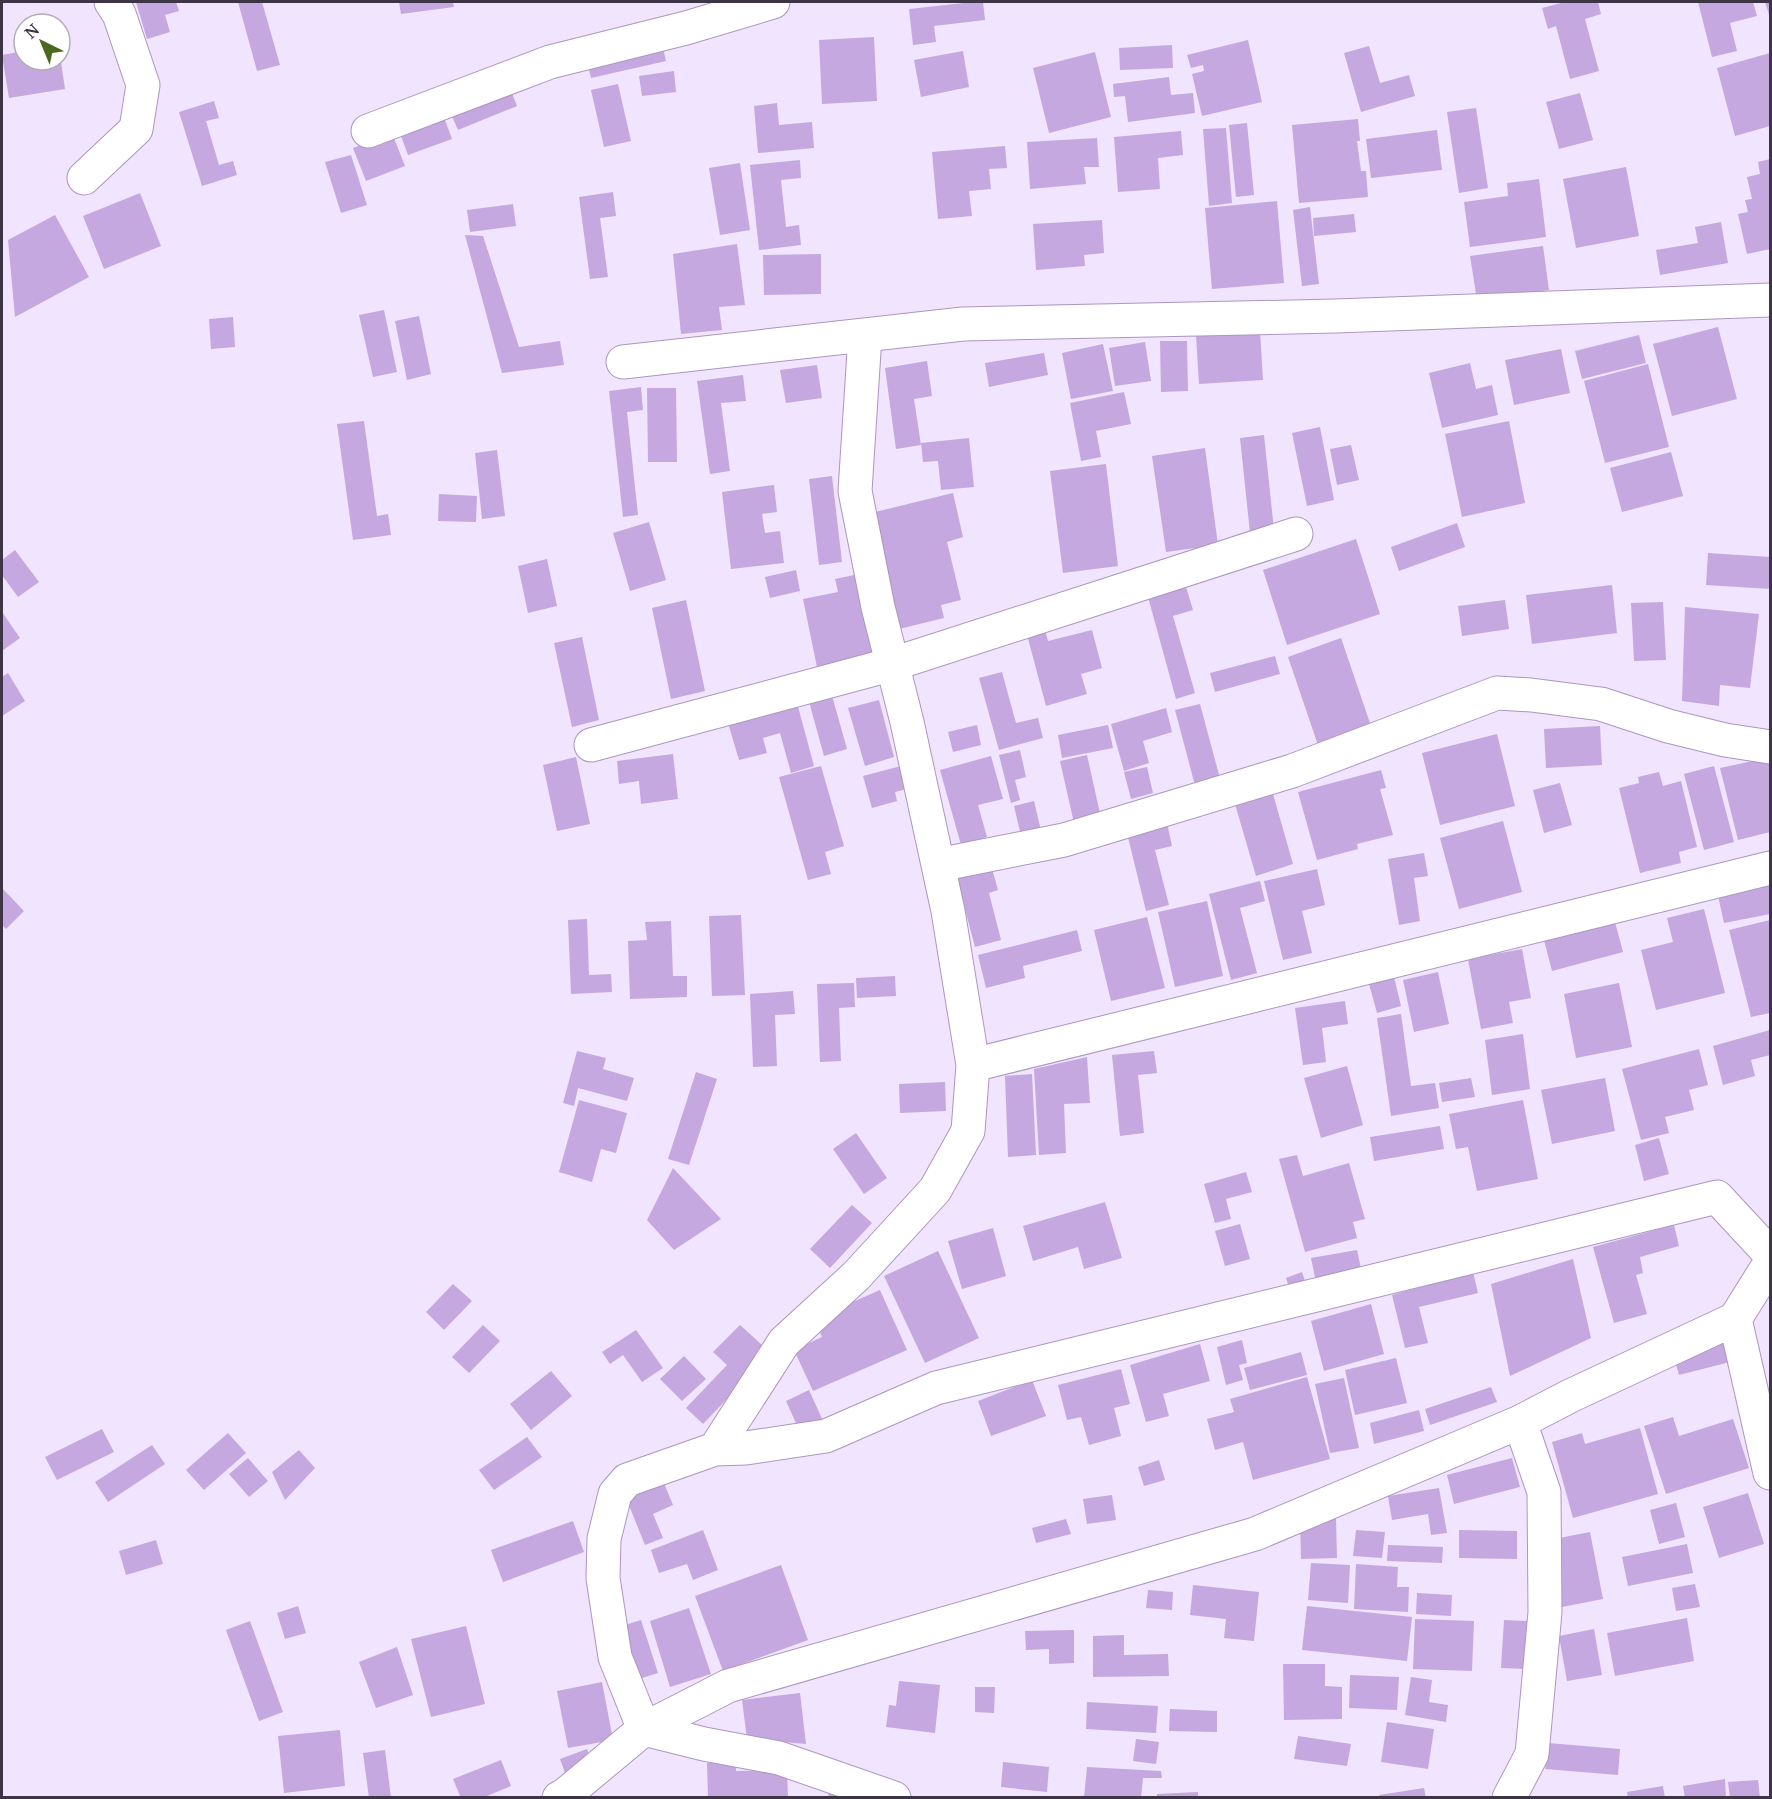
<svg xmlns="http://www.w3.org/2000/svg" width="1772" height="1799" viewBox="0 0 1772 1799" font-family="'Noto Serif',serif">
<rect width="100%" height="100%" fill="#f1e4fe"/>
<path fill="#c5a8df" d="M136,2H176L179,11L165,15L170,32L147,39Z
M238,2H262L280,65L257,71Z
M399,2H453L454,7L401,14Z
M973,2H983L985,20L934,26L936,42L913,45L909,9Z
M1565,2H1598L1601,14L1585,19L1599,71L1570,79L1556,26L1548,29L1542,8Z
M1698,2H1753L1757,16L1730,23L1737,51L1712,57Z
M1765,2H1770V18Z
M874,37L877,101L822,104L819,40Z
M661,39L666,61L591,78L586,56Z
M1248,40L1262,102L1202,116L1192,74L1204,71L1203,65L1191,68L1187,55Z
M1172,45L1173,68L1120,70L1119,48Z
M1369,46L1380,83L1409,75L1415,96L1361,112L1344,53Z
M24,51V60H33L34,67L61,62L65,89L9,98L2,55Z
M963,51L969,87L921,97L914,60Z
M1095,52L1111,117L1049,133L1033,68Z
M1770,53V126L1735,136L1717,68Z
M674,71L676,92L642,96L639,76Z
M1169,77L1171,95L1193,93L1195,113L1128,122L1125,96L1114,97L1113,84Z
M508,83L517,106L458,130L448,107Z
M618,84L631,141L604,147L591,90Z
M1580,93L1593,140L1559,149L1546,102Z
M214,101L219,118L206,121L219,165L233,161L237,175L202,186L179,112Z
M777,103L779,125L812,122L814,148L758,153L754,106Z
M1476,108L1488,188L1459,193L1447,112Z
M442,112L452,139L408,155L398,128Z
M1358,119L1360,141H1357L1361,171H1366L1368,197L1299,203L1292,125Z
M1247,123L1254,195L1236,197L1229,125Z
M1226,128L1232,203L1209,206L1203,129Z
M1437,130L1442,170L1371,178L1366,139Z
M1181,131L1183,155L1158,158L1160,189L1118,192L1114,137Z
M392,133L405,166L366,181L353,148Z
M1097,138L1099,167H1084L1086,184L1030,189L1027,142Z
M1005,146L1007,168L989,169L991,189L969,191L972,216L938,219L932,152Z
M351,155L367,205L341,213L325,162Z
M1770,159V249L1747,254L1738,214L1748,212L1745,200L1752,199L1747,177L1760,174L1758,162Z
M800,160L801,178L781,180L786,227L799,225L801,245L759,250L750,165Z
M740,163L750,230L720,235L709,168Z
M1626,167L1639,236L1576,248L1563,179Z
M1539,179L1546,237L1470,247L1464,202L1508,196L1507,183Z
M613,192L616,216L600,218L608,277L590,279L579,197Z
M140,193L161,246L104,269L83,216Z
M1277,201L1284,283L1212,289L1205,208Z
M513,204L516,226L470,232L467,210Z
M1310,207L1319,284L1302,286L1293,210Z
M1354,214L1356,232L1314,236L1313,218Z
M55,215L89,277L15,317L8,240Z
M1102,220L1104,253L1084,255L1085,266L1036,270L1033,224Z
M1721,222L1728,263L1660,275L1656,250L1698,243L1695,227Z
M465,235L483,236L519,347L560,341L564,365L502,373Z
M737,244L745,305L719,307L722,330L681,334L673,254Z
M1543,246L1549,290L1477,300L1470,256Z
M821,254V294L764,295L763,255Z
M384,310L397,372L373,377L359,315Z
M419,316L431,374L407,380L395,321Z
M233,317L235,347L211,349L209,319Z
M1718,327L1737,399L1672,416L1653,344Z
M1260,331L1263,380L1199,384L1196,335Z
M1639,335L1646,363L1582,379L1575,351Z
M1160,341H1187L1188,391L1161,392Z
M1145,342L1151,381L1115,386L1109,348Z
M1103,344L1113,391L1071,399L1062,353Z
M1561,349L1570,393L1514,405L1505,360Z
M1044,353L1048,375L989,387L985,363Z
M927,361L932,396L914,399L921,445L896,449L885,368Z
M1470,363L1476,389L1492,385L1498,415L1442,428L1429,373Z
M1648,364L1669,447L1605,463L1584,381Z
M817,365L822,398L786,403L780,370Z
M743,375L746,401L721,403L730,471L710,474L697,381Z
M641,387L643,410L627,412L638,515L623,517L609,391Z
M647,388H676L677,462H648Z
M1124,392L1131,424L1096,431L1101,457L1081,461L1070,403Z
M364,421L377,516L388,514L391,535L353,540L337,424Z
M1509,421L1525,503L1462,517L1445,434Z
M1320,427L1334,500L1307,506L1292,433Z
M1264,435L1274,530L1250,533L1240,438Z
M969,438L974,487L941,490L938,461L923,462L921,443Z
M1351,445L1359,480L1337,485L1330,449Z
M1205,448L1218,545L1166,552L1152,456Z
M497,450L505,516L482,519L475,453Z
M1671,452L1683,496L1622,512L1610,468Z
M1106,464L1118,566L1063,573L1050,471Z
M832,476L842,562L819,565L809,479Z
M774,485L777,512L762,514L765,533L780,531L784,563L731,569L722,492Z
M953,493L963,537L947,542L961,600L941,605L944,618L899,629L871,513Z
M439,494L477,496L476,522L438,521Z
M649,522L666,580L630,591L613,533Z
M1457,523L1465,547L1399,571L1391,547Z
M1356,539L1380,614L1287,645L1263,570Z
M15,550L39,582L18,597L2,575V560Z
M1708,553L1770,557V589L1706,585Z
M547,559L557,606L528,613L518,566Z
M796,570L800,591L770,598L765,577Z
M859,574L876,660L818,672L803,599L838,592L835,579Z
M1612,585L1617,633L1532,644L1526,595Z
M1186,587L1193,610L1173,616L1195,693L1176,699L1148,597Z
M686,600L705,691L671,699L652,608Z
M1505,600L1509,629L1462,636L1458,606Z
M1663,602L1666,660L1634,661L1631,603Z
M1685,607L1759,614L1750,688L1720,685L1719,706L1682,701Z
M2,612L20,638L2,651Z
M1044,626L1048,641L1092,630L1102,668L1081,674L1087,694L1046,706L1026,631Z
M582,637L599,720L572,727L554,643Z
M1341,638L1373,732L1320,751L1288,657Z
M1275,656L1280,674L1215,692L1210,673Z
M1002,672L1016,723L1038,718L1043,738L999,750L979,678Z
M8,673L25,701L2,716V677Z
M831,692L847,749L824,756L808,698Z
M879,700L894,757L865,766L848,708Z
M797,703L814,766L791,773L780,733L763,738L767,753L739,760L728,723Z
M1200,704L1222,786L1197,793L1175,710Z
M1166,708L1172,732L1143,741L1149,763L1124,771L1111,724Z
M977,725L981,745L953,752L948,732Z
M1108,725L1113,748L1062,758L1058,735Z
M1600,726L1602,765L1546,768L1544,729Z
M1497,734L1515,806L1440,825L1422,753Z
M1020,750L1026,777L1015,780L1020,800L1011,803L999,755Z
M673,754L678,799L641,804L639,781L619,784L617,761Z
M1087,755L1101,818L1074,823L1060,761Z
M991,756L1003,799L978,805L987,837L961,845L940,770Z
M576,757L590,824L557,831L543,765Z
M1753,761L1770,762V832L1738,840L1720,768Z
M821,766L844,846L825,852L831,874L808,880L779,777Z
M901,766L907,789L895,792L897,801L872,808L863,776Z
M1714,766L1734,842L1704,850L1684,774Z
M1147,767L1153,793L1131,799L1124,772Z
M1381,770L1386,788L1380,789L1393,835L1357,844L1358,849L1317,860L1298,792Z
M1659,772L1663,786L1681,781L1697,847L1679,852L1681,863L1640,873L1619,788L1639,783L1638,777Z
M1560,783L1572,825L1544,833L1533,790Z
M1273,794L1293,864L1256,876L1235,804Z
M1034,801L1042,835L1022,840L1014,806Z
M1503,821L1522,892L1459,909L1440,838Z
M1167,823L1172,846L1155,850L1169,905L1146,911L1127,833Z
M1424,853L1428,876L1414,878L1420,921L1399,925L1388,859Z
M991,865L998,890L989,893L1001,940L975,947L956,875Z
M1317,869L1325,905L1302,911L1312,953L1283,960L1264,881Z
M1770,879V914L1724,923L1717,891Z
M1260,881L1265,901L1240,908L1257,973L1231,980L1209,894Z
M2,888L24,911L6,929L2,925Z
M1207,901L1223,976L1175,987L1158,912Z
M1704,909L1725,993L1656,1010L1641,950L1673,942L1667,918Z
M741,915L745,995L712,996L709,916Z
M1147,917L1165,988L1111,1001L1094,930Z
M587,919L589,975L611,974L612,992L571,994L568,920Z
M1770,920V1013L1751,1017L1729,930Z
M671,921L673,976H687V997L630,999L628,941L647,940L645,922Z
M1615,922L1623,952L1552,971L1544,940Z
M1077,930L1082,951L1023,966L1025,978L986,988L978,955Z
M1522,949L1531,998L1509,1002L1513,1023L1481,1029L1468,959Z
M1438,972L1449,1024L1414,1032L1403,980Z
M895,976L896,996L857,998L856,978Z
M1394,977L1401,1006L1377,1013L1369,984Z
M854,983L855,1007L839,1008L841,1061L820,1062L817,984Z
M1619,983L1632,1047L1576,1058L1564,994Z
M793,991L795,1014L775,1015L777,1066L753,1067L750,994Z
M1345,1001L1348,1024L1322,1028L1326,1062L1303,1065L1295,1008Z
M1401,1014L1411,1086L1435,1083L1439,1108L1391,1116L1377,1018Z
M1770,1030V1055L1751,1060L1755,1076L1723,1085L1713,1046Z
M1523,1034L1530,1089L1492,1095L1485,1040Z
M1699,1049L1708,1085L1689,1090L1694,1110L1665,1117L1669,1133L1641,1140L1622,1069Z
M577,1051L606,1058L603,1069L634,1078L627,1101L578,1088L574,1106L563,1103Z
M1154,1051L1157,1073L1138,1075L1144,1133L1120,1136L1112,1055Z
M1087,1057L1090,1103L1064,1104L1066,1153L1039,1155L1034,1069Z
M1347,1066L1363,1125L1321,1138L1304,1078Z
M696,1072L717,1079L689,1165L668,1159Z
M1032,1074L1036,1155L1008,1157L1005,1076Z
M1471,1078L1475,1097L1442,1102L1439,1083Z
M1605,1078L1615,1131L1552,1144L1541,1090Z
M945,1082L946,1111L900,1113L899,1084Z
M579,1100L627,1113L616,1153L601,1149L592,1182L559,1172Z
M1523,1100L1538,1179L1477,1191L1468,1147L1456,1149L1449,1114Z
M1440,1126L1444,1149L1374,1161L1370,1137Z
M856,1133L887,1178L864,1194L833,1149Z
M1659,1138L1669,1174L1644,1181L1635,1145Z
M1297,1155L1303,1176L1349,1163L1365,1219L1353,1222L1357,1238L1305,1252L1279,1159Z
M673,1168L721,1219L674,1250L647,1220Z
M1246,1172L1252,1192L1226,1199L1231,1219L1215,1223L1204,1184Z
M1105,1202L1122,1258L1084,1269L1078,1247L1033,1261L1023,1226Z
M852,1205L872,1223L830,1268L810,1249Z
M1240,1224L1250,1259L1225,1266L1215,1231Z
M1674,1225L1679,1246L1640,1257L1643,1273L1636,1275L1647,1314L1614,1323L1593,1247Z
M993,1228L1006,1276L962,1289L948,1241Z
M1357,1250L1362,1273L1316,1282L1311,1258Z
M938,1251L979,1338L925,1363L884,1276Z
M1573,1259L1591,1338L1510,1376L1491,1284Z
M1302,1272L1307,1287L1291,1293L1286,1278Z
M1473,1272L1478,1293L1419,1307L1428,1343L1405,1348L1392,1295Z
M453,1284L472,1301L444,1330L426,1312Z
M880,1290L907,1350L813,1391L794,1350L822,1337L814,1319Z
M1371,1304L1384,1354L1324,1371L1311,1321Z
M483,1325L500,1341L469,1373L452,1357Z
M740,1325L771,1353L703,1424L686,1408L727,1365L713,1352Z
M636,1330L663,1368L642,1382L623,1355L610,1364L602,1352Z
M1723,1337L1730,1362L1679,1375L1672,1350Z
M1242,1340L1247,1363L1239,1365L1243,1380L1226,1385L1217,1347Z
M1200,1344L1210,1381L1163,1394L1169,1416L1146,1422L1130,1365Z
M1301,1352L1307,1375L1250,1390L1244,1368Z
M684,1356L706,1379L682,1401L660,1379Z
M1396,1358L1407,1403L1355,1415L1345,1370Z
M1121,1369L1130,1404L1114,1408L1121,1436L1089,1445L1081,1417L1067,1420L1058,1385Z
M551,1371L572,1396L531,1430L510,1404Z
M1307,1377L1330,1459L1253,1480L1243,1442L1215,1450L1207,1419L1234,1412L1230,1399Z
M1344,1378L1359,1448L1330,1453L1315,1384Z
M1032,1380L1046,1416L991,1436L978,1401Z
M1491,1387L1497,1402L1430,1425L1425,1409Z
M809,1390L823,1421L800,1432L786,1401Z
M1419,1410L1424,1431L1374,1444L1370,1423Z
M1673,1417L1679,1436L1733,1419L1749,1468L1666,1494L1644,1426Z
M1640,1428L1658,1494L1573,1518L1552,1442L1582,1433L1585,1444Z
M102,1429L114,1452L57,1480L45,1457Z
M228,1433L246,1453L204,1490L186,1470Z
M527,1437L542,1457L494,1490L479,1470Z
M152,1445L165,1464L108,1502L95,1482Z
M299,1450L315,1468L285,1500L272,1472Z
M248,1458L268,1481L249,1497L229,1474Z
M1512,1458L1520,1487L1454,1504L1447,1475Z
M1159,1460L1165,1480L1144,1486L1138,1467Z
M664,1483L673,1505L653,1514L663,1538L645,1545L626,1498Z
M1439,1488L1447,1533L1431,1535L1428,1514L1392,1520L1388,1496Z
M1748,1493L1764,1544L1719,1558L1703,1507Z
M1112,1495L1116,1520L1087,1524L1083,1499Z
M1676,1503L1685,1537L1659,1544L1650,1510Z
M1336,1518L1337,1558L1301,1559L1300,1519Z
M1066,1519L1071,1534L1036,1543L1032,1528Z
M573,1521L584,1552L503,1582L491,1550Z
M703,1530L718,1570L693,1580L687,1564L659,1573L651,1550Z
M1356,1530L1385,1532L1382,1558L1353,1556Z
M1459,1530L1517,1531V1559L1459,1558Z
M1590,1532L1603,1599L1562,1607L1549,1540Z
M156,1540L163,1564L126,1575L119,1551Z
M1687,1544L1693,1573L1628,1586L1622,1557Z
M1388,1545L1443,1547L1442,1563L1387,1561Z
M1311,1563L1350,1565L1348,1603L1308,1600Z
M1356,1564L1398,1567L1397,1587H1409L1408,1612L1354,1609Z
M781,1565L808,1640L723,1671L695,1596Z
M1695,1584L1700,1607L1676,1611L1672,1588Z
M1193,1585L1259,1592L1254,1641L1224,1638L1226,1619L1190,1615Z
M1148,1590L1173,1592L1172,1610L1146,1608Z
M1417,1593L1452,1595L1451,1616L1416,1614Z
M298,1606L306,1633L285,1639L277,1613Z
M1307,1606L1412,1617L1407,1661L1302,1650Z
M689,1608L711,1674L670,1687L650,1621Z
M1687,1618L1694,1661L1615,1676L1607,1633Z
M1415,1619L1474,1621L1472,1671L1413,1669Z
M641,1620L658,1673L639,1679L622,1626Z
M1504,1620L1528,1621L1524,1669L1501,1668Z
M250,1621L283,1712L259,1721L226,1630Z
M466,1626L485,1704L431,1717L411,1639Z
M1594,1629L1602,1675L1567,1681L1559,1636Z
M1074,1630V1663L1049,1664V1649L1026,1650L1025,1631Z
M1124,1635V1655L1168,1654L1169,1676L1093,1677V1636Z
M397,1647L413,1695L376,1708L359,1662Z
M1283,1664H1325V1686L1342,1687V1719L1284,1720Z
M1350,1675L1399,1677L1397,1710L1349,1708Z
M1411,1677L1432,1680L1429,1702L1448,1705L1446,1722L1405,1715Z
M899,1681L940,1685L935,1733L886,1727L889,1705L896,1706Z
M602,1682L613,1740L568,1748L557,1691Z
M975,1687H995L994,1713L975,1712Z
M800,1693L806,1744L747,1739L742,1700Z
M1087,1702L1158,1706L1156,1733L1086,1729Z
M1170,1709L1217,1711V1732L1169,1731Z
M1387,1722L1434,1729L1428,1769L1381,1762Z
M340,1730L345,1786L284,1793L278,1736Z
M1298,1736L1351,1744L1347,1766L1294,1759Z
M1136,1739L1159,1742L1156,1764L1133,1761Z
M1548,1743L1620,1749L1618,1775L1545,1769Z
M587,1749L592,1763L565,1773L560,1759Z
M385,1750L391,1798H369L363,1753Z
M501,1760L511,1786L482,1798H461L453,1779Z
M736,1762V1771L787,1770L788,1798H708L707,1763Z
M1003,1762L1049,1767L1047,1792L1001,1787Z
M1087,1767L1161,1771L1162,1778H1143L1141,1798H1084Z
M1725,1779L1726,1798H1685L1683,1786Z
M1758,1780L1760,1798H1730L1728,1782Z
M1663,1786L1665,1798H1628L1627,1792Z
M1424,1788L1426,1798H1380L1379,1795Z
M829,1789L859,1798H828Z
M1198,1792V1798H1157V1794Z"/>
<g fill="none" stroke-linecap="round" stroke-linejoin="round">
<g stroke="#ac96bf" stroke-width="35">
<path id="street" d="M368,131L550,62L686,28L773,2
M84,178L136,129L143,85L119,14L111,2
M623,362L963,324L1336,316L1770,300
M591,745L893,664L1296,534
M938,865L1064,840L1292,771L1497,693L1531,695L1601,704L1668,726L1725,740L1770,747
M973,1065L1770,868
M1735,1319L1770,1473
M715,1449L784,1342L856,1276L935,1190L968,1131L973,1065L948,911L907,722L878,607L855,491L865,336
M559,1798L566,1794L644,1729L728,1686L1255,1534L1520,1422L1570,1396L1735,1319L1770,1263
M894,1798L779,1758L704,1744L644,1729L615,1657L603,1578L604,1539L615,1494L627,1480L715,1449L746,1448L826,1436L936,1388L1717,1197L1770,1254
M1509,1798L1532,1754L1545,1612L1544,1492L1520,1422"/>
</g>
<use href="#street" stroke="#fff" stroke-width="33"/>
</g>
<rect width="1772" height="1799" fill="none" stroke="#3d3445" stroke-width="6"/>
<g transform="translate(42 42) rotate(317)"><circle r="28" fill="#ffffff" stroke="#b1aeb5" stroke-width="1.5"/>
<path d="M0-4.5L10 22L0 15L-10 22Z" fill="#4b691e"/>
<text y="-9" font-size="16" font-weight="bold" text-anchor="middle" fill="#3d3445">N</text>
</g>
</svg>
